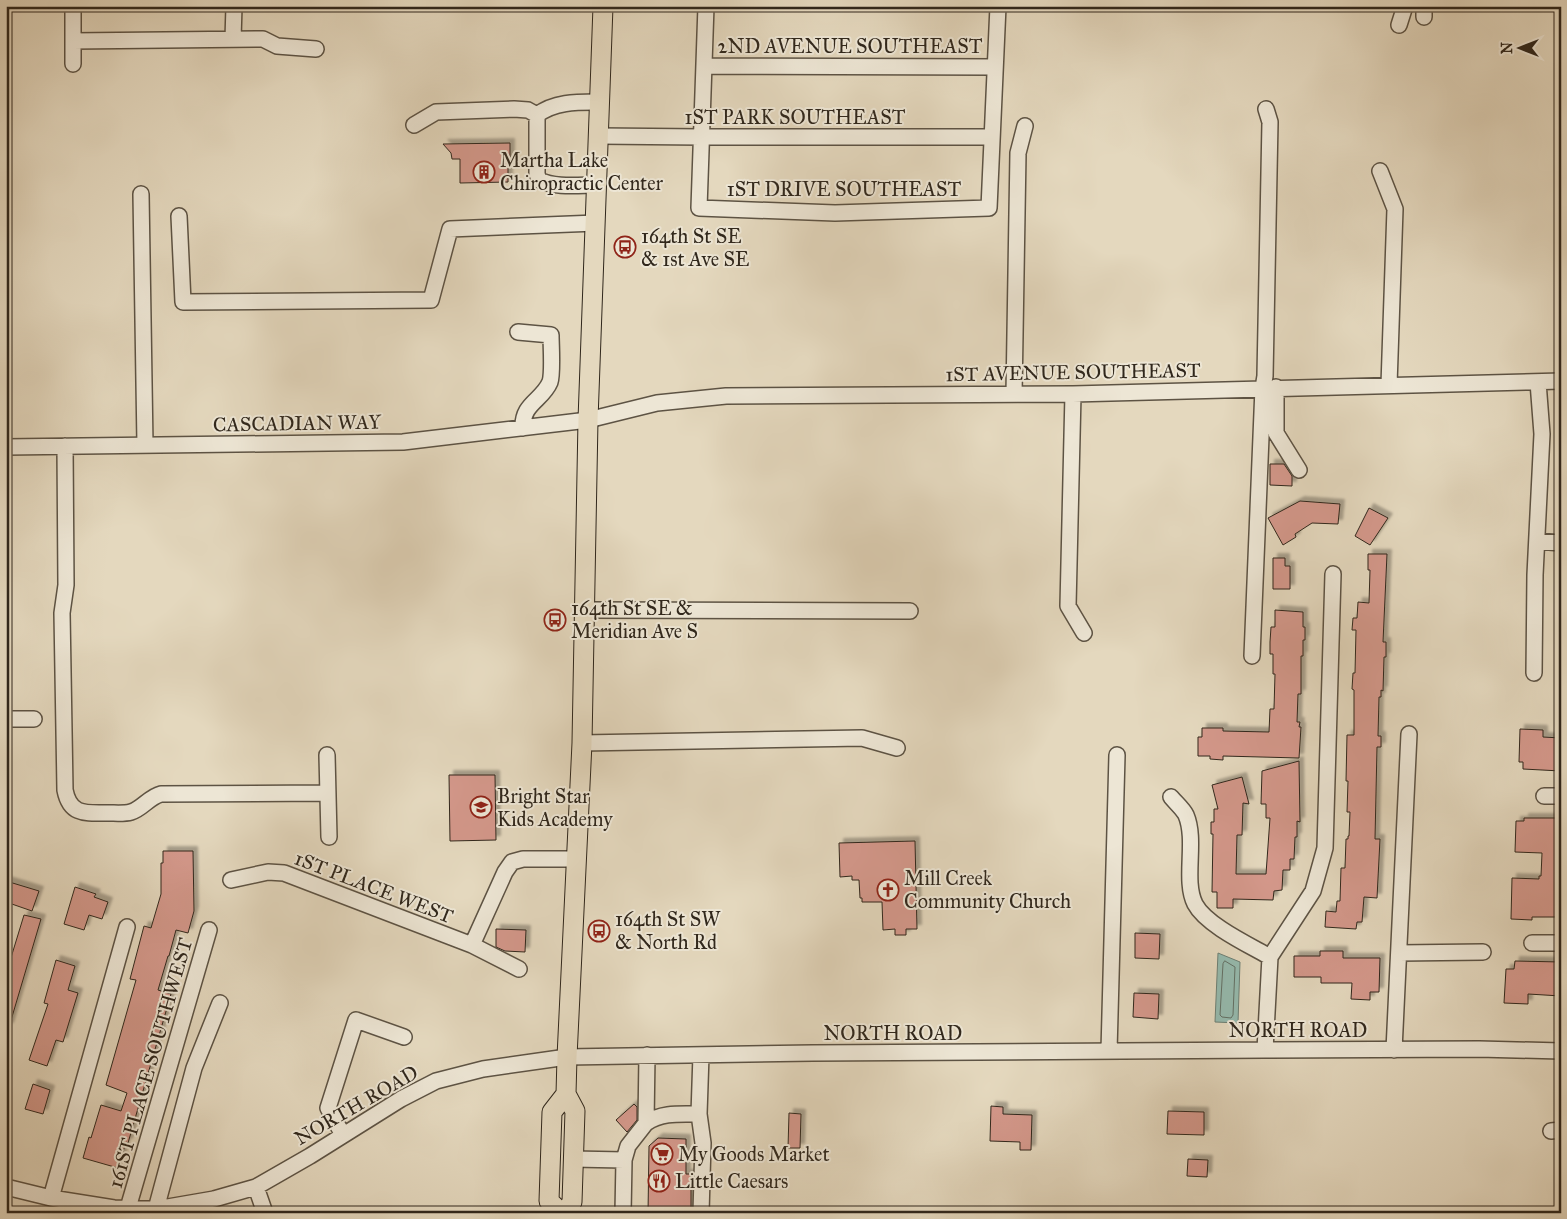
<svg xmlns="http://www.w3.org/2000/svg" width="1567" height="1219" viewBox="0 0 1567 1219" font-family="'IM FELL Great Primer',serif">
<defs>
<filter id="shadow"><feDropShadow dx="4.5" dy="-4.5" stdDeviation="1" flood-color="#0004"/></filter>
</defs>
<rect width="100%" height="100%" fill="#e4d8be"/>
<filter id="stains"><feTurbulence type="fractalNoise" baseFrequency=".004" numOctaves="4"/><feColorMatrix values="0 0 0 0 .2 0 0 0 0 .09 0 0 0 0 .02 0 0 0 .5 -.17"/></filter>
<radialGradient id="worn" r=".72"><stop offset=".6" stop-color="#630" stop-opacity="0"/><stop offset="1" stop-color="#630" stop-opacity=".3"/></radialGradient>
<path fill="#95baae" stroke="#6d7f74" d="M1218,953L1240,962L1238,1023L1215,1022Z"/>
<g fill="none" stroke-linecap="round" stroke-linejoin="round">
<path stroke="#627065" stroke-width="1" d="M1225,961L1235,967L1233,1015L1231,1018L1222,1017L1220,1015L1223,964Z"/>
</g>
<path fill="#d4988b" stroke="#30271c" filter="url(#shadow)" d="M510,143V159L508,161V182L460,183V159H452L451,153L443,144Z
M1270,464H1284L1292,476V486L1270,485Z
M1300,501L1340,504L1338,524L1312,523L1295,534L1296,537L1283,545L1268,518Z
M1369,508L1388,518L1370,545L1355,536Z
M1368,554H1387L1383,642H1386V657H1384L1383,691L1381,690V697H1379L1378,736H1381V747H1377L1375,839H1380L1377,898L1364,897L1362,922H1357L1356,929L1325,927L1326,911L1336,912L1337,901H1340L1341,868H1345L1346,839H1348V836H1349L1350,812H1347L1348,781H1346L1347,735H1354V690L1352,689L1353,673H1355L1356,630H1352L1353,618H1357L1358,602L1369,603L1370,570H1368Z
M1273,558H1285V566H1290V589H1273Z
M1275,610L1303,612V627H1305V640H1303V656H1301V694H1298L1297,722H1300L1299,727H1301L1299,758L1223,756V760L1210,759V756H1198V737H1202V728H1223V731L1269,732L1270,709H1274L1275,674H1273V654H1270V642L1271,627H1275Z
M1520,729L1543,730V737L1561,738V771L1523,769V762H1519Z
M1299,761L1300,822L1297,821V837H1295L1294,859H1290V870H1283L1282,890L1274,891L1273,900L1233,899V908H1217V892H1212L1213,834H1211V822H1214V809H1218L1212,785L1242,777L1249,804L1243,803L1242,835H1237L1236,874H1266L1270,818H1266V804H1261L1262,771Z
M449,775H495L496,840L450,841Z
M1524,818H1561L1560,917H1532V920L1511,919L1512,878L1539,879V876H1541L1542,853L1515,852L1516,821H1524Z
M915,841L917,929H906V935H895V929L883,930L882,902H862V898H860L859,880H852V876L840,877L839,843Z
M163,851H193L194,911L188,933L176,930L169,956H168L158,990L171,994L128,1143L126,1142L118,1168L83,1158L89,1137L91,1138L101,1105L121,1111L127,1093L106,1085L136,980L130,979L144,926L151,928L161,894V863H163Z
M6,881L39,891L32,911L6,902Z
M75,887L96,894L94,897L108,902L102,919L89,915L84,930L64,924Z
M24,915L41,919L9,1027H6V974Z
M496,929L526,930L525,952L505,951L496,947Z
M1135,933L1160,934L1159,959L1135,958Z
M1320,951H1343V958H1380L1379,992H1370V1000L1351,999L1352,983H1321V977H1294V956H1320Z
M56,960L75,966L68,990L78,993L63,1042L56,1040L47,1066L29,1060L48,1004L44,1003Z
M1515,961L1561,962V996L1528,994V1004L1504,1003L1506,969H1514Z
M1134,993L1159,994L1158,1019L1133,1017Z
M33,1084L50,1090L43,1114L25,1109Z
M634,1104L637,1107V1120L627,1132L616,1120Z
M991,1106L1003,1107V1114L1032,1115L1031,1150H1020V1142L990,1141Z
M1168,1111L1204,1112V1135L1167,1134Z
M789,1113L801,1114L800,1148H788Z
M658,1138L686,1139V1174H691V1213H648L649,1146Z
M1188,1159L1208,1160L1207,1177L1187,1176Z"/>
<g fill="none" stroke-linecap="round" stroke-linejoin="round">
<g stroke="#5d5344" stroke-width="18">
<path id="minor" d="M706,6L699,208L835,213L989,208L998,6
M1424,17V6
M1399,25L1405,6
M233,39L234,6
M73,41L263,39L277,46L316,49
M73,64V6
M704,66L995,67
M414,125L436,112L514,109L528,110L537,115
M599,136L701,137H992
M1380,171L1395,209L1389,385
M597,185C579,185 555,188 539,180L537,174V115C555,101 579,102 600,102
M141,194L145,445
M179,216L183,302L431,300L450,229L596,223
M518,332L551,335C551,345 553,373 550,382C542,401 522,403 523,428
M1276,387V433L1299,470
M1014,394L1018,153L1025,126
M1073,394L1068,606L1084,633
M65,446L66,585L62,613L65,790C70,816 86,813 108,813C115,813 124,814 131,812C142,809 149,797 161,794L328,793
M6,447L403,442L588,420L657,403L726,396L1073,394L1561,381
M1537,541L1561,543
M585,610L910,611
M1252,656L1263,388L1265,376L1270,122L1266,109
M1534,673L1535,575L1542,434L1538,382
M6,719H34
M582,743L862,738L897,748
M327,755L329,837
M1544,796H1561
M1171,797C1176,803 1183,809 1186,815C1197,841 1183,880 1195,904C1206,925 1249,945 1270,957
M231,880L268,872L284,873L472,945L505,872L512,862L523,859H576
M1532,943H1561
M472,945L519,969
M1399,953L1483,952
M1265,1050L1270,957L1313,891L1325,848L1333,574
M1394,1050L1409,734
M1109,1051L1117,755
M699,1114L703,1143L701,1213
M646,1123C662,1112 680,1114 699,1114L701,1055
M1551,1131L1561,1130
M343,1135L328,1108L356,1020L404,1037
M573,1159L624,1160L623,1213
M624,1160L628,1146L646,1123L647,1055
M6,1187L51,1198L114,1208L156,1209L214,1199L256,1187L310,1156L401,1099L436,1081L483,1069L567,1057L813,1053L1265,1050L1479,1049L1561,1051
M256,1187L265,1213
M51,1198L127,927
M128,1208L209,930
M156,1209L194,1068L220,1003"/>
</g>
<g stroke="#30271c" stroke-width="21">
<path id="major" d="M561,1213L549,1201L552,1112L566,1094
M565,1213L572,1202L575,1111L566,1094L567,1057L582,743L588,420L603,6"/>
</g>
<use href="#minor" stroke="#ede6d5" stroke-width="15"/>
<use href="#major" stroke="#e4d8be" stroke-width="19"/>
</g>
<defs>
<g id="building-ring" transform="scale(1.125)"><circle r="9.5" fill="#ede6d5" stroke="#8f2418" stroke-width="1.5"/><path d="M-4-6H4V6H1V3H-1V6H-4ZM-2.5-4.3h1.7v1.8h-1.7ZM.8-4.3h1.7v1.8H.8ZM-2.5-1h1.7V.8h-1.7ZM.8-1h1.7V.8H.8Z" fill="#8f2418"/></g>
<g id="bus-ring" transform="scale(1.125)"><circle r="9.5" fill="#ede6d5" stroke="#8f2418" stroke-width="1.5"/><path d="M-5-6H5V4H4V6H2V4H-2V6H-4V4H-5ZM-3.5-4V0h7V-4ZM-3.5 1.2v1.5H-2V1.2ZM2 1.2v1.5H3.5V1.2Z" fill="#8f2418"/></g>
<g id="school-ring" transform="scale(1.125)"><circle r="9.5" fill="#ede6d5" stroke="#8f2418" stroke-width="1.5"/><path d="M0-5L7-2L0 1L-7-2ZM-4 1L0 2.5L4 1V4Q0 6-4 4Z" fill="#8f2418"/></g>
<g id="church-ring" transform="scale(1.125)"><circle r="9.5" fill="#ede6d5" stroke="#8f2418" stroke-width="1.5"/><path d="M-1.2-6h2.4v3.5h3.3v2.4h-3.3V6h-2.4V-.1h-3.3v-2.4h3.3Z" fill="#8f2418"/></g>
<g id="supermarket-ring" transform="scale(1.125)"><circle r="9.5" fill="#ede6d5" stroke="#8f2418" stroke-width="1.5"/><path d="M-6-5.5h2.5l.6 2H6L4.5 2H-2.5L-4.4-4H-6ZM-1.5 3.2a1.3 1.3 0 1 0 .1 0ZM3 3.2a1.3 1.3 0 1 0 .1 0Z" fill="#8f2418"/></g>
<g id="restaurant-ring" transform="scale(1.125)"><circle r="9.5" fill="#ede6d5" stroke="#8f2418" stroke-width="1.5"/><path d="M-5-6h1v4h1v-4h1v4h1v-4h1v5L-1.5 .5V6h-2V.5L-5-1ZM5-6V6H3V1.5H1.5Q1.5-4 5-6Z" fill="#8f2418"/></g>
</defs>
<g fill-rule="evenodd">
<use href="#building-ring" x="484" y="172"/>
<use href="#bus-ring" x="625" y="247"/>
<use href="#bus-ring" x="555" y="620"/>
<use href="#school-ring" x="481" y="807"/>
<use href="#church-ring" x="888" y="890"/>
<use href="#bus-ring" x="599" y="931"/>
<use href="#supermarket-ring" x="662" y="1154"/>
<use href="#restaurant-ring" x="659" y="1181"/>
</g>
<g text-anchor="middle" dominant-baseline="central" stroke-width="4" stroke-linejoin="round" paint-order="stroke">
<g font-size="20" fill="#30271c" stroke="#ede6d5">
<text x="850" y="46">2ND AVENUE SOUTHEAST</text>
<text x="795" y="117">1ST PARK SOUTHEAST</text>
<text x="844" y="189">1ST DRIVE SOUTHEAST</text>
<text transform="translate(1073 372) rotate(-1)">1ST AVENUE SOUTHEAST</text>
<text transform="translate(297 423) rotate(-1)">CASCADIAN WAY</text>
<text transform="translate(374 887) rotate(21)">1ST PLACE WEST</text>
<text x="1298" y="1030">NORTH ROAD</text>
<text x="893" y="1033">NORTH ROAD</text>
<text transform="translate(150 1063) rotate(-74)">161ST PLACE SOUTHWEST</text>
<text transform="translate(356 1105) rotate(-30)">NORTH ROAD</text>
</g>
<g font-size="20" fill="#30271c" stroke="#ede6d5" text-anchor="start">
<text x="500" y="160">Martha Lake<tspan x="500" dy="23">Chiropractic Center</tspan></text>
<text x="641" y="236">164th St SE<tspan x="641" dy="23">&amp; 1st Ave SE</tspan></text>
<text x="571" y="608">164th St SE &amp;<tspan x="571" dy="23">Meridian Ave S</tspan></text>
<text x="497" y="796">Bright Star<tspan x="497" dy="23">Kids Academy</tspan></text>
<text x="904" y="878">Mill Creek<tspan x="904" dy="23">Community Church</tspan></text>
<text x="615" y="919">164th St SW<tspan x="615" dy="23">&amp; North Rd</tspan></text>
<text x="678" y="1154">My Goods Market</text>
<text x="675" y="1181">Little Caesars</text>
</g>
</g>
<rect width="1567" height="1219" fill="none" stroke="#e4d8be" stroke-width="25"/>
<rect x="8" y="8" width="1552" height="1204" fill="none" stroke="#30271c" stroke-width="2.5"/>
<rect x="12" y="12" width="1542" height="1194" fill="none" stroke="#30271c"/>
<g transform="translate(1520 48) rotate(270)" stroke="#ede6d5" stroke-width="4" paint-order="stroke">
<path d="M0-4L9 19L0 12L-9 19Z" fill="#30271c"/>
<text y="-8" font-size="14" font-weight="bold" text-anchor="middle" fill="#30271c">N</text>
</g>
<rect width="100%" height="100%" filter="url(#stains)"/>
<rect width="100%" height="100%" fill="url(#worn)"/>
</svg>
